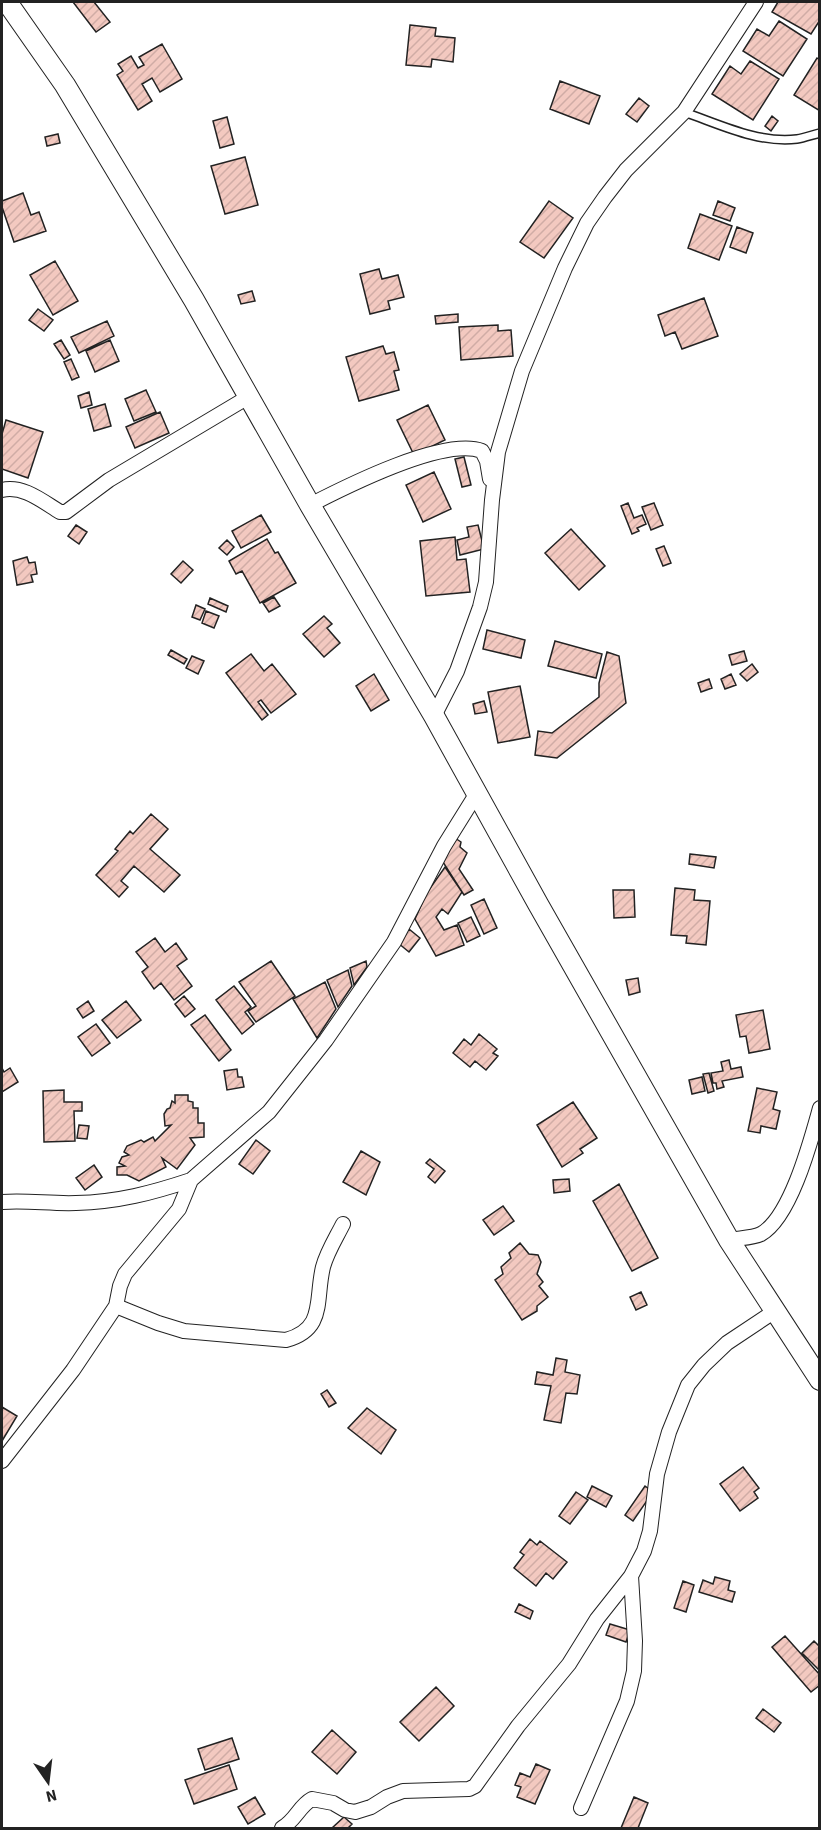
<svg xmlns="http://www.w3.org/2000/svg" width="821" height="1830" viewBox="0 0 821 1830" font-family="'Source Sans 3',sans-serif">
<defs>
<pattern id="building-hatch" width="6" height="6" patternUnits="userSpaceOnUse" patternTransform="scale(1.5)"><rect width="6" height="6" fill="#f3c9c0"/><path d="M-1 1l2-2M0 6l6-6M5 7l2-2" fill="none" stroke="#d0aca5"/></pattern>
</defs>
<rect width="100%" height="100%" fill="#fff"/>
<path fill="url(#building-hatch)" stroke="#222" stroke-width="1.5" d="M73,2H94L110,22L96,32Z
M778,2H820V20L811,34L772,12Z
M779,21L807,39L783,76L743,51L757,29L769,36Z
M410,25L436,28L435,36L455,38L453,62L432,59L431,67L406,65Z
M162,44L182,79L160,92L152,78L142,84L152,101L138,110L117,75L123,71L118,64L131,56L138,68L144,65L139,57Z
M817,58L820,60V111L794,95Z
M750,61L779,79L753,120L712,94L730,66L741,74Z
M560,81L600,96L589,124L550,109Z
M639,98L649,106L637,122L626,114Z
M772,116L778,121L771,131L765,126Z
M227,117L234,144L220,148L213,121Z
M58,134L60,143L47,146L45,137Z
M245,157L258,205L225,214L211,166Z
M23,193L31,215L39,212L46,231L14,242L2,207V201Z
M549,201L573,218L544,258L520,242Z
M718,201L735,208L730,221L713,215Z
M700,214L732,226L719,260L688,248Z
M737,227L753,233L746,253L730,247Z
M55,261L78,301L53,315L30,275Z
M379,269L382,279L398,275L404,297L388,301L390,309L370,314L360,274Z
M252,291L255,301L241,304L238,295Z
M704,298L718,336L682,349L675,332L665,336L658,315Z
M38,309L53,320L44,331L29,320Z
M458,314V322L436,324L435,316Z
M107,321L114,336L79,353L71,337Z
M498,325V331L511,330L513,356L461,360L459,327Z
M61,340L70,355L64,359L54,344Z
M110,340L119,361L95,372L86,351Z
M383,346L386,354L394,352L399,370L394,371L399,390L359,401L346,357Z
M71,359L79,377L72,380L64,362Z
M146,390L156,412L134,421L125,399Z
M89,392L92,405L81,408L78,396Z
M105,404L111,426L94,431L88,409Z
M428,405L445,440L414,455L397,420Z
M160,412L169,433L135,448L126,427Z
M6,420L43,432L28,478L2,469V434Z
M464,457L471,485L462,487L455,459Z
M434,472L451,509L423,522L406,485Z
M628,503L634,518L642,515L646,524L637,528L639,531L632,534L621,506Z
M654,503L663,525L651,530L642,507Z
M261,515L271,532L241,548L232,531Z
M76,525L87,532L79,544L68,536Z
M478,525L484,549L460,555L457,540L469,537L467,527Z
M571,529L605,566L579,590L545,553Z
M455,537L457,560L466,559L470,592L426,596L420,541Z
M267,539L275,553L278,552L296,583L260,603L242,571L236,574L229,561Z
M227,540L234,547L227,555L219,548Z
M664,546L671,563L663,566L656,549Z
M27,557L29,563L35,562L37,574L31,575L33,582L17,585L13,561Z
M183,561L193,570L181,583L171,574Z
M274,597L280,606L269,612L263,603Z
M210,598L228,606L226,612L208,604Z
M196,605L205,609L200,620L192,617Z
M206,611L219,616L214,628L202,623Z
M324,616L332,624L327,628L340,643L324,657L303,634Z
M487,630L525,640L521,658L483,649Z
M555,641L602,654L596,678L548,666Z
M171,650L187,659L184,664L168,655Z
M744,651L747,661L732,665L729,655Z
M607,652L619,656L626,703L557,758L535,755L538,731L552,733L599,697V683Z
M251,654L264,671L272,664L296,694L271,713L261,700L258,702L268,715L262,720L226,673Z
M192,656L204,661L198,674L186,668Z
M752,664L758,672L747,681L740,674Z
M374,674L389,700L371,711L356,686Z
M731,674L736,685L725,689L721,679Z
M709,679L712,688L701,692L698,683Z
M520,686L530,737L498,743L488,692Z
M484,701L487,712L475,714L473,704Z
M151,814L168,829L150,849L180,875L164,892L134,866L121,881L128,887L119,897L96,875L118,851L115,849L130,831L133,834Z
M455,838L461,842L460,847L467,853L459,869L473,890L464,895L441,859Z
M690,854L716,857L714,868L689,864Z
M445,867L462,892L448,914L442,909L436,917L444,930L457,925L464,945L436,956L415,919L426,894Z
M675,888L695,890L694,900L710,901L706,945L686,943L687,936L671,935Z
M613,890H634L635,917L614,918Z
M484,899L497,928L484,934L471,905Z
M471,917L480,936L467,942L458,923Z
M409,929L420,938L409,952L398,943Z
M155,938L165,952L176,943L187,959L177,966L192,986L174,1000L161,983L154,989L142,972L148,967L136,952Z
M271,961L295,996L256,1022L248,1011L256,1006L239,982Z
M366,961L367,967L354,985L350,968Z
M348,970L352,986L338,1007L327,980Z
M638,978L640,992L629,995L626,980Z
M325,982L336,1009L317,1038L293,999Z
M234,986L251,1007L245,1012L254,1024L242,1034L216,1000Z
M184,996L195,1009L185,1017L175,1004Z
M88,1001L94,1011L83,1018L77,1009Z
M126,1001L141,1020L117,1038L102,1020Z
M763,1010L770,1049L749,1053L746,1036L740,1037L736,1015Z
M205,1015L231,1050L219,1061L191,1025Z
M96,1024L110,1043L92,1056L78,1037Z
M479,1034L497,1049L493,1053L498,1056L486,1070L475,1061L470,1067L453,1053L464,1039L471,1045Z
M729,1060L731,1069L741,1067L743,1077L722,1081L724,1087L717,1089L716,1083H713L711,1073L723,1071L721,1062Z
M2,1068L4,1072L10,1068L18,1082L2,1092Z
M237,1069L238,1077H242L244,1087L227,1090L224,1071Z
M709,1073L714,1091L708,1093L703,1074Z
M702,1077L705,1091L692,1094L689,1080Z
M757,1088L777,1092L773,1109L780,1111L776,1129L761,1126L760,1133L748,1131Z
M64,1090V1102H82V1111H74L75,1141L44,1142L43,1091Z
M175,1095H188V1101L193,1102V1108H198V1123H204V1137L190,1138L195,1145L177,1169L162,1158L166,1167L139,1181L127,1175H117V1167L125,1166L119,1163L122,1157L129,1155L124,1152L127,1146L141,1140L144,1142L153,1137L155,1141L171,1125L165,1126L164,1114L167,1109L170,1108L172,1101L175,1103Z
M573,1102L597,1138L580,1149L583,1153L562,1167L537,1125Z
M79,1125L89,1126L87,1139L77,1138Z
M256,1140L270,1151L253,1174L239,1164Z
M361,1151L380,1162L366,1195L343,1182Z
M430,1159L445,1171L435,1183L428,1177L434,1169L426,1163Z
M94,1165L102,1177L85,1190L76,1178Z
M569,1179L570,1191L554,1193L553,1180Z
M619,1184L658,1258L632,1271L593,1201Z
M503,1206L514,1221L494,1235L483,1220Z
M520,1243L529,1254L538,1255L541,1262L537,1274L543,1282L539,1286L548,1297L537,1306V1311L522,1320L495,1280L503,1274L501,1267L511,1258L509,1253Z
M641,1292L647,1305L636,1310L630,1297Z
M556,1358L567,1360L565,1372L580,1375L577,1394L566,1393L561,1423L544,1420L551,1386L535,1384L537,1372L553,1375Z
M327,1390L336,1403L329,1407L321,1394Z
M2,1407L17,1416L2,1441Z
M367,1408L396,1430L381,1454L348,1428Z
M743,1467L759,1488L754,1492L758,1498L740,1511L720,1484Z
M592,1486L612,1496L606,1507L587,1497Z
M645,1486L653,1492L633,1521L625,1515Z
M576,1492L588,1500L570,1524L559,1516Z
M530,1539L537,1545L540,1541L567,1562L553,1579L546,1573L536,1586L514,1568L524,1555L520,1552Z
M715,1577L730,1581L728,1590L735,1592L732,1602L699,1592L703,1580L713,1584Z
M683,1581L694,1585L686,1612L674,1608Z
M519,1604L533,1611L530,1619L515,1612Z
M610,1624L630,1630L626,1642L606,1635Z
M785,1636L820,1675V1685L811,1692L772,1647Z
M814,1641L820,1647V1671L802,1653Z
M436,1687L454,1706L419,1741L400,1722Z
M763,1709L781,1723L774,1732L756,1718Z
M332,1730L356,1752L337,1774L312,1752Z
M232,1738L239,1759L205,1770L198,1749Z
M536,1764L550,1770L535,1804L517,1797L521,1787L515,1785L520,1773L530,1777Z
M229,1765L237,1789L194,1804L185,1780Z
M255,1797L265,1814L248,1824L238,1807Z
M634,1797L648,1803L638,1828H621Z
M344,1817L352,1824L348,1828H332Z"/>
<g fill="none" stroke-linecap="round" stroke-linejoin="round">
<g stroke="#222" stroke-width="10">
<path id="service" d="M684,112C719,124 759,144 797,139C804,138 812,135 820,133"/>
</g>
<g stroke="#222" stroke-width="16">
<path id="minor" d="M2,490C23,485 42,501 60,512H66L109,480L250,396
M310,505C347,486 444,437 482,451L487,461L490,479
M434,716L457,671L480,607L486,582L492,500L498,452L522,371L565,268L587,223L605,197L626,170L684,112L756,2
M2,1202C27,1200 51,1204 76,1203C118,1202 152,1193 191,1180
M729,1240C739,1238 753,1238 761,1234C791,1217 811,1140 820,1108
M116,1306L158,1323L184,1331L286,1340C326,1329 315,1300 323,1267C327,1252 336,1238 343,1224
M2,1461L73,1370L116,1306L120,1286L125,1274L179,1209L191,1180L269,1112L326,1040L394,942L444,846L477,793
M581,1808L627,1701L634,1671L635,1641L631,1576
M282,1828C296,1820 299,1806 312,1799L333,1803L345,1810L355,1812L371,1807L387,1797L403,1791L469,1789L475,1786L518,1726L569,1664L597,1619L631,1576L644,1551L650,1531L657,1474L669,1432L688,1385L704,1365L727,1343L775,1311"/>
</g>
<g stroke="#222" stroke-width="22">
<path id="secondary" d="M7,2L65,85L194,300L310,505L434,716L538,904L729,1240L820,1380"/>
</g>
<use href="#service" stroke="#fff" stroke-width="7"/>
<use href="#minor" stroke="#fff" stroke-width="14"/>
<use href="#secondary" stroke="#fff" stroke-width="20"/>
</g>
<rect width="821" height="1830" fill="none" stroke="#222222" stroke-width="6"/>
<g transform="translate(48 1782) rotate(166)" stroke="#ffffff" stroke-width="4.5" paint-order="stroke">
<path d="M0-4.5L10 22L0 15L-10 22Z" fill="#222222"/>
<text y="-9" font-size="16" font-weight="bold" text-anchor="middle" fill="#222222">N</text>
</g>
</svg>
